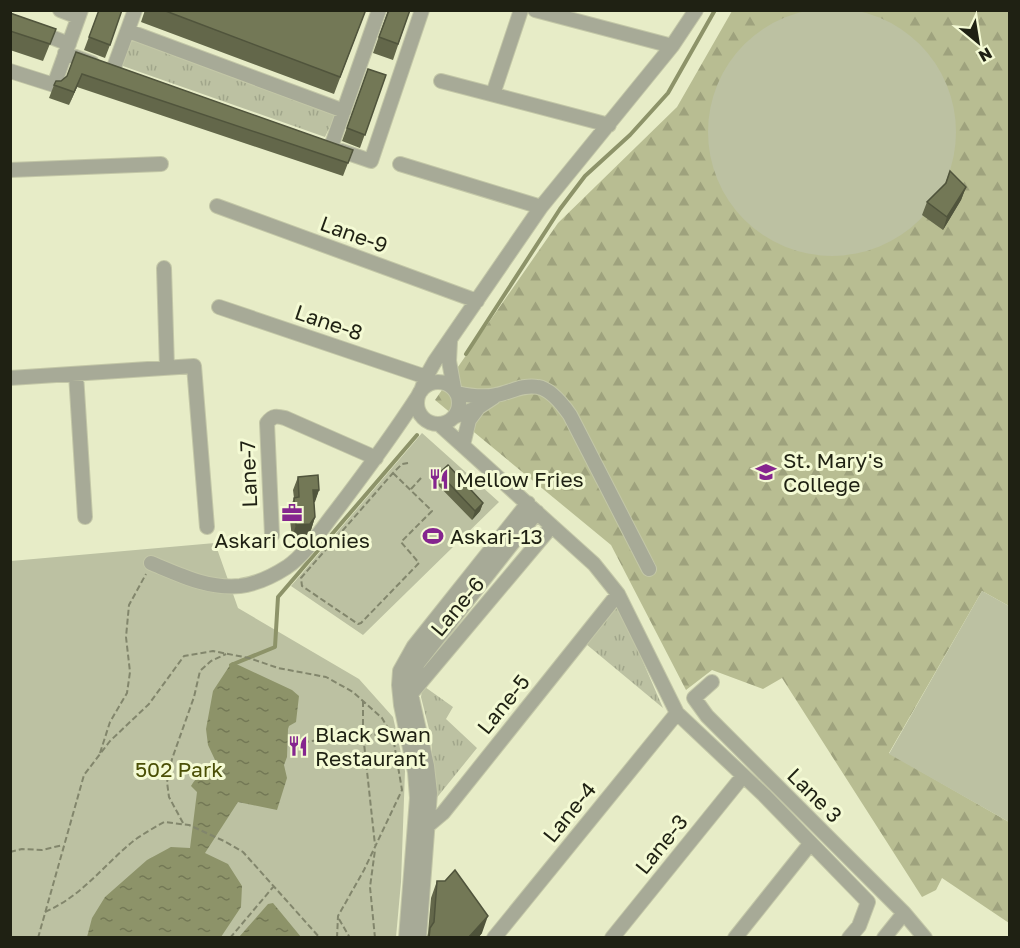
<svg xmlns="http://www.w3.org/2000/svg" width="1020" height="948" viewBox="0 0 1020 948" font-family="'Golos Text',sans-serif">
<defs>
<pattern id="grass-tufts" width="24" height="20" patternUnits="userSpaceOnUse" patternTransform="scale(1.5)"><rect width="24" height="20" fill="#bcc1a2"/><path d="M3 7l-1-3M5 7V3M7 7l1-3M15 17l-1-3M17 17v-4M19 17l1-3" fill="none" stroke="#a1a68b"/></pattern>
<pattern id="forest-firs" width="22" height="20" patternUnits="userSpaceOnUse" patternTransform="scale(1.5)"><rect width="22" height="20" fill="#b8bd92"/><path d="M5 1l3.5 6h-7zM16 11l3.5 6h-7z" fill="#9ea27d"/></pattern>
<pattern id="water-ripples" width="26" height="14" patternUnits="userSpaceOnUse" patternTransform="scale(1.5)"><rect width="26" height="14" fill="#8d9369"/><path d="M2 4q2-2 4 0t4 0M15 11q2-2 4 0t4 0" fill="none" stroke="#737855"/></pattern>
</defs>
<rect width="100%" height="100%" fill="#e7ecc7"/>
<path fill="url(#grass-tufts)" d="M131,36L336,114L325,137L120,65Z
M614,608H618L621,611L663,708L586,644Z
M425,687L453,707L446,719L477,748L435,800L431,737L421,697L422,690Z"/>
<path fill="url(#forest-firs)" d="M732,11H1009V606L982,591L889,753L1009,822V923L942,878L936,890L922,897L782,678L763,689L712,670L686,690L611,545L435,400L558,223L677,107Z"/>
<path fill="#bcc1a2" d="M708 132a124 124 0 1 1 248 0a124 124 0 1 1-248 0Z
M422,433L499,502L363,635L291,586Z
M215,543L238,608L359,679L393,717L405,771L401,882L396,937L11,938V561Z
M982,591L1009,606V822L889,754Z"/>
<path fill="url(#water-ripples)" d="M232,662L292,690L299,696L296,722L289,726L288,729L287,757L284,765L287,778L277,810L238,802L205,853L228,864L242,886L241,907L221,937H87L92,918L105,897L147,860L171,847L190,848L197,792L191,786C197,775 207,770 215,760L208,745L206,729L213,691Z
M273,903L301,937H239L268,904Z"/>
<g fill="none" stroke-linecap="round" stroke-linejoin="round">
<path stroke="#8d9369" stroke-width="4" d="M466,354L560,209L585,176L630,135L668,93L715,10
M231,665L275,647L278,597L417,435"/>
<g stroke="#c3c7a7" stroke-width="16">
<path id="minor" d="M60,10L78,17
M535,10L672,46
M10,21L69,44
M128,31L344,111
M65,53L92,63
M113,70L135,10
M10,71L54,85L81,10
M441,81L609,125
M493,94L521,10
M331,147L379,10
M336,149L371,161L422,10
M400,164L541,207
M10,170L161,164
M217,206L477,301
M164,268L167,368
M219,307L426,377
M450,342L449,361L454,388
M76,374L85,517
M10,378L194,366L207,527
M417 403a21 21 0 1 1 42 0a21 21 0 1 1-42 0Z
M421,391L426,377L435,361L541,207L672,46L696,10
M457,393C470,396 483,398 496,395C509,393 523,384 538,387C551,389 563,405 570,415L649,569
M456,416L479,407L494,397
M440,425L594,564L618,594L677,713L764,795L868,902L859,926L849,938
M463,445L469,420L478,408
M272,535L267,423C273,415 277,416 285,418L376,458
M151,563C180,575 208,589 240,586C256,584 273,576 287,567C306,554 320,531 335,512C364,474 392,436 418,396
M712,682L694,698L707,716L904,913L884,938
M410,695L546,533
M424,829L443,813L618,594
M904,913L925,938
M406,938L417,798L415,772L401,705L399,685L400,671L414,646L528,503
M419,938L430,793L427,766L411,694V677L418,663L537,512
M494,938L677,713
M612,938L743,776
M735,938L810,844"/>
</g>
<path stroke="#82866c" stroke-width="2" stroke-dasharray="6 3" stroke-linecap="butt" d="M393,473L432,511L401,542L419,563L361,623L358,624L302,586L301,578L393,473L402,464L408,463
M411,489L421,478
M363,701V734L375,845
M294,743C326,741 361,729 393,737
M100,753L110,722L127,693L130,672L126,637L129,605L146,574
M183,823L169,797L167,782L172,759L194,697L200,671L211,661L226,654
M10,852L22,849L42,850L63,845
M45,912C84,895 104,864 136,839C145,833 155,827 164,822L189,825L224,841L243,852L320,938
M339,919L350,938
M38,938L84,775L110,741L149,704L184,656L213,651L249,658L278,668L326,677L353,692L382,718L393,737L402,790L364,870L338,916L337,938
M230,938L274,886
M375,938L370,887L375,850"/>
<use href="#minor" stroke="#a7aa97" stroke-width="14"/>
</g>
<path fill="#63674a" d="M99,10L110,45L105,58L84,50Z
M145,10H362L365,12L334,94L141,22Z
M387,10H410L393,60L373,53L387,13Z
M10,13L56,29L43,61L10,50Z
M76,52L353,150L343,176L77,87L69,105L49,98L54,85L61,81L67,76Z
M368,69L386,75L360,148L342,141Z
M950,171L966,187L961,200L943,230L922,215L927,202L945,184Z
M439,473L483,503L480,511L472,520L435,482Z
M298,477L319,490L314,503L315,517L311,530L305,537L292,538L289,511L294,498L293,490Z
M437,881L482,933L478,938H427L428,933L431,898Z"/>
<path fill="#50543c" d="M82,74L77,87L69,105L74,92Z
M966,187L961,200L943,230L947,217Z
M313,490H319L315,502L308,503Z
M483,503L480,511L472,520L475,511Z
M315,517L311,530L305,537L292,538L296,525Z
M488,916L482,933L478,938H468Z"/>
<path fill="#737856" stroke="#50543c" stroke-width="1.5" d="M99,10H122L110,45L89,37Z
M163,10H362L365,12L340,77Z
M389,10H410L398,44L379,37Z
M10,13L56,29L50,44L10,31Z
M76,52L353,150L348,163L82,74L74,92L54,85L56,81H61L67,76Z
M368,69L386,75L365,135L347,128Z
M950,171L966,187L947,217L927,202L946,183Z
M448,465L483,503L475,511L439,473Z
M318,475L319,490H313L315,517L310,524L296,525L294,498L299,497L298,477Z
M455,870L488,916L468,938H429L430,928L434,922L437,881H445Z"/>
<defs>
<g id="university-bare" transform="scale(1.62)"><path d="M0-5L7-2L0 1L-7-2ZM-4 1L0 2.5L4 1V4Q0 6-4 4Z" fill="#85258f" stroke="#f4fad4" stroke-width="2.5" paint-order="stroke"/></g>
<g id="restaurant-bare" transform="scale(1.62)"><path d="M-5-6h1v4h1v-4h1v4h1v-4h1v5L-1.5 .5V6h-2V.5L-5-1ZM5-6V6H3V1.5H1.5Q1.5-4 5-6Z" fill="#85258f" stroke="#f4fad4" stroke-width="2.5" paint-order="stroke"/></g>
<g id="office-bare" transform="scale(1.62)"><path d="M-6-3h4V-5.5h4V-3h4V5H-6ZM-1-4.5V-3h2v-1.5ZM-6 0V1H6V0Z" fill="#85258f" stroke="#f4fad4" stroke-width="2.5" paint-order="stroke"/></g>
<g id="stadium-bare" transform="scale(1.62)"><path d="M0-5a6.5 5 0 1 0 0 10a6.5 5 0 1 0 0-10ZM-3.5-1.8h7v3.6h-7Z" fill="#85258f" stroke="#f4fad4" stroke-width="2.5" paint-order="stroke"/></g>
</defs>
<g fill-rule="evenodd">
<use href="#university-bare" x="766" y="472"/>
<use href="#restaurant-bare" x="439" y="479"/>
<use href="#office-bare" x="292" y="513"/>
<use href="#stadium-bare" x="433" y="536"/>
<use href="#restaurant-bare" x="298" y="746"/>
</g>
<g text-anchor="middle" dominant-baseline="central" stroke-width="6" stroke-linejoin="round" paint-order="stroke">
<g font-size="21" fill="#1f2113" stroke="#f4fad4">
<text transform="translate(354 234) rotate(20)">Lane-9</text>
<text transform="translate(329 322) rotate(19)">Lane-8</text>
<text transform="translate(248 474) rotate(-92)">Lane-7</text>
<text transform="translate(457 606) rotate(-50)">Lane-6</text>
<text transform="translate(503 704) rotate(-51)">Lane-5</text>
<text transform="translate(815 795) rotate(45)">Lane 3</text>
<text transform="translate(569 812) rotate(-51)">Lane-4</text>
<text transform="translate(661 844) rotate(-51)">Lane-3</text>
</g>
<g font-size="21" fill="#1f2113" stroke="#f4fad4" text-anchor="start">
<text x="783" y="460">St. Mary's<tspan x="783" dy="24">College</tspan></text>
<text x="456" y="479">Mellow Fries</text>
<text x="450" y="536">Askari-13</text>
<text x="292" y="540" text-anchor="middle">Askari Colonies</text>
<text x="315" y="734">Black Swan<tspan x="315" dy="24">Restaurant</tspan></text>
</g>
<g font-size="21" fill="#4a4f05" stroke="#f4fad4">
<text x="179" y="769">502 Park</text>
</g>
</g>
<rect width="1020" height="948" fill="none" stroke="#1f2113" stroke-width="24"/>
<g transform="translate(978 42) rotate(150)" stroke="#f4fad4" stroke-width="4.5" paint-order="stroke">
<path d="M0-4.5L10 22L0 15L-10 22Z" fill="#1f2113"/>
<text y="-9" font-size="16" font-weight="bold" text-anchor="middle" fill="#1f2113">N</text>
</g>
</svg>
